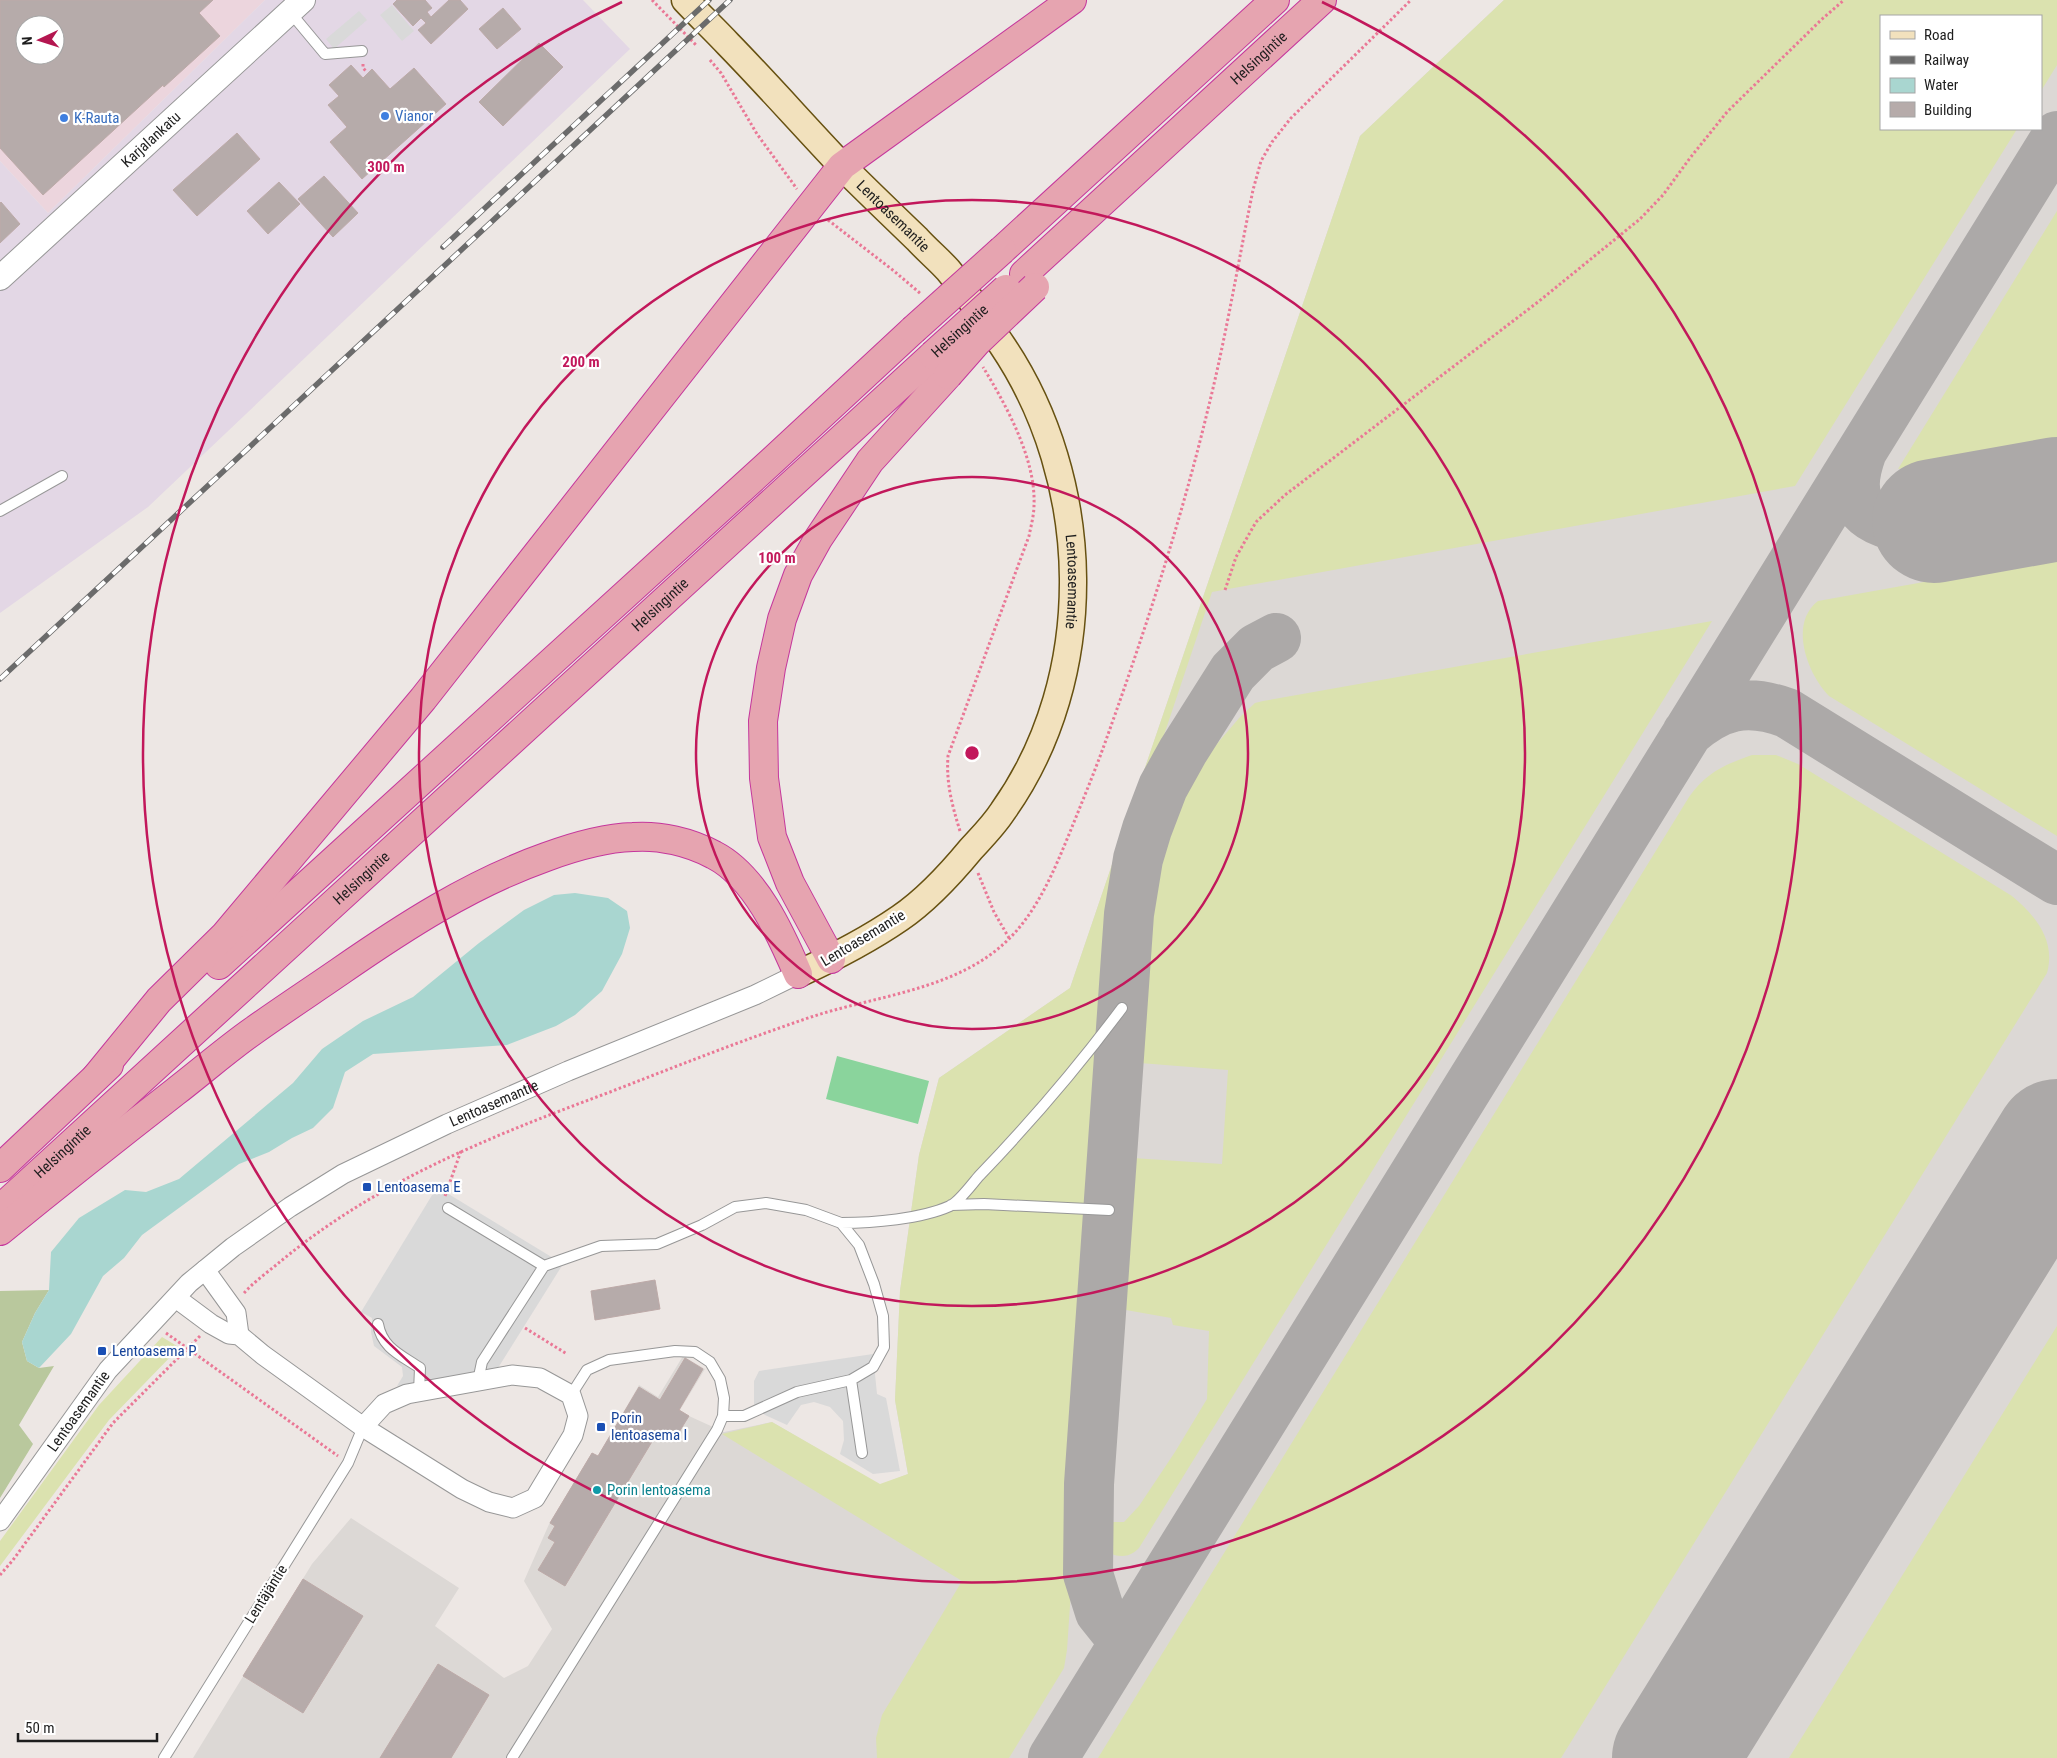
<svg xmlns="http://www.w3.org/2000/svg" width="2057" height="1758" viewBox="0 0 2057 1758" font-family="'Roboto Condensed',sans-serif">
<rect width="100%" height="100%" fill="#ede7e4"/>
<path fill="#ecd5dd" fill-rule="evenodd" d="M0,0H265L48,213L0,161ZM25,25H55V55H25Z"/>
<path fill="#e3d7e5" d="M265,0H583L630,49L148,507L0,613V161L48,213Z"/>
<path fill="#dcd8d5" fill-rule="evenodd" d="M1504,0H2057V1758H193L312,1564L351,1518L459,1588L435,1626L504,1678L528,1666L552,1629L524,1581L550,1522L592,1453L598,1456L639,1385L658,1397L683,1356L705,1369L680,1410L689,1416L724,1432L772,1422L880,1485L908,1474L895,1400L900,1291L919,1155L939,1078L1070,988L1360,136ZM1881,16H2041V129H1881Z"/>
<path fill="#dbe2af" d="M1504,0H2057V65L2041,91V16H1881V129H2017L1795,486L1212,592L1119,869L1110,915L1104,976L1080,1335L1073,1369L1070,1415L1069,1478L1075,1532L1067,1650L1064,1668L1009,1758H877L876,1738L882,1715L962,1581L722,1434L772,1422L880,1484L908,1474L895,1400L900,1291L919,1155L939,1078L1070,988L1360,136Z
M2057,211V441L1898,469Z
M2057,558V836L1829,696C1808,675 1788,624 1818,601Z
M1712,621L1139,1548C1131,1556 1125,1557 1114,1555L1103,1544L1104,1519L1112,1522H1124L1139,1506L1175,1452L1207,1399L1209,1331L1173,1325L1171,1318L1126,1310L1133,1158L1222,1164L1228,1070L1140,1063L1149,919L1157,871L1171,826L1184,791L1204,759L1240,717L1255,703L1263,701Z
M1752,755H1776L1798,764L2012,896C2036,916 2056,941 2047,973L1561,1758H1098L1689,797C1707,772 1724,765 1752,755Z
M2057,1326V1758H1789Z
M162,1337L177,1346V1350L109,1420L0,1566V1541L99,1405Z"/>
<path fill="#b9c89d" d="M49,1290L35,1313L22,1342L27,1361L39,1368L54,1366L19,1425L33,1444L0,1498V1291Z"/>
<path fill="#8ad49c" d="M837,1056L929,1081L918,1124L826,1099Z"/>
<path fill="#d9d9d9" d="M392,5L414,31L402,41L380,15Z
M359,11L367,20L334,49L326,39Z
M437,1187L563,1264L498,1368L397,1386L403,1376L402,1367L374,1346L371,1332L372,1318L361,1312Z
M873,1354L877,1394L886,1398L900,1471L873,1474L840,1454L844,1440L843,1421L830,1407L814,1402L801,1405L787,1425L765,1415L754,1404V1381L759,1371Z"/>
<path fill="#a9d6d0" d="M575,893L608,898L627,911L630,928L622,954L602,991L575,1015L556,1026L507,1045L373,1054L345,1072L333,1108L313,1128L292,1138L269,1152L239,1164L142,1235L124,1258L103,1276L71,1334L39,1368L27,1361L22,1342L35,1313L49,1290L51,1252L79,1218L125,1190L146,1192L179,1179L293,1083L322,1049L363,1021L413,997L479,943L524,910L554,895Z"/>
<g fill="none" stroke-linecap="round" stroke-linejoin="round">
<path stroke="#aca9a8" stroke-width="50" d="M1862,451C1847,493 1854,518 1901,527
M1687,733C1719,705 1746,698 1787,713L2057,880
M1124,1642L1100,1612L1088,1574L1089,1484L1129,914L1138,859L1147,829L1163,787L1183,751L1233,672L1257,648L1276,638
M1053,1758L2057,136"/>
<path stroke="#aca9a8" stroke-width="124" d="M1934,521L2057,499
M1674,1758L2057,1141"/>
</g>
<path fill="#b6abaa" stroke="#bdaaa8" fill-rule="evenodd" d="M0,0H213L199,13L220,36L164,87L163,85L43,195L0,148ZM25,25H55V55H25Z
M397,0H425L432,8L427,12L431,17L449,0H460L468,9L431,44L418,30L426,23L421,18L413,26L393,4Z
M503,8L521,29L497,49L479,29Z
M539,43L563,67L503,126L479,102Z
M351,65L363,78L372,69L390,89L414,68L446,104L362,179L330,142L347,127L328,105L339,96L329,85Z
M237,133L260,159L197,216L173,190Z
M324,176L358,213L333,237L298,199Z
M279,182L300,204L268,234L247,211Z
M1,202L20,224L0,243V203Z
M655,1280L660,1309L595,1320L591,1291Z
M685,1358L703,1369L679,1410L689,1416L674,1440L659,1430L565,1586L538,1570L555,1542L548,1538L555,1526L550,1523L592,1453L598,1456L639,1387L660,1400Z
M303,1579L363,1616L303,1713L243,1676Z
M438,1664L489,1695L451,1758H380Z"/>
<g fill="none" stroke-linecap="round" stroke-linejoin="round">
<g stroke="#979797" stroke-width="12">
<path id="service" d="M290,12L325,54L362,51
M0,511L62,476
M951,1205L984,1204L1109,1210
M448,1208L544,1266
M841,1223C873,1223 921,1219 950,1206C959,1202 972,1184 979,1176C1030,1123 1078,1067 1122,1008
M378,1324C382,1348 401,1355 420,1368L419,1392
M851,1380L862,1453
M478,1381L482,1362L544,1266L601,1246L657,1244L702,1225L735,1207L766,1203L806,1210L841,1223L859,1245L874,1284L883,1316L884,1347L873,1367L851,1380L797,1392L744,1416H723
M164,1758L348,1463L363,1427
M512,1758L717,1430L723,1416L724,1398L720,1379L710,1362L695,1352L675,1351L609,1360L587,1370L571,1395"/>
</g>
<g stroke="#979797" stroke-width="21">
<g id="minor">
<path d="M205,1270L236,1313L239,1335"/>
<path d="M176,1298L211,1324L229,1334L239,1335L263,1355L363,1427L462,1489L489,1502L513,1508L535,1498L573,1435L578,1416L571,1395L540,1378L512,1375L407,1394L384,1404L363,1427"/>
<path id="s1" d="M0,1521L108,1370L189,1283L233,1247L290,1207L343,1174L447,1124L568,1071L755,995L798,974"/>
</g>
</g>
<g stroke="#979797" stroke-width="26">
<g id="tertiary">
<path id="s2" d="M0,278L303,0"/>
</g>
</g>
<g stroke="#675111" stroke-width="29">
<g id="secondary">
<path id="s3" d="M685,0C699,15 714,29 728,44C767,84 804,126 842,166C867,191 892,215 917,239C927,250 938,259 948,270C967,293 985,320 1002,345C1094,481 1099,676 1003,811C994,825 982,837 971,849C952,872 925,901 900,918C868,940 833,958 798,974"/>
</g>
</g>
<g stroke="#c5379c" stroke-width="30">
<g id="trunk">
<path d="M1002,250L1275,0"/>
<path id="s4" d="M1024,274L1322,0"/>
<path d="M831,959L790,883L772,837L764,778L763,721L771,668L782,619L798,575L818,539L870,461L948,375"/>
<path d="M219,965L773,460L913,330"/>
<path d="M96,1077L159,1000L225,935L423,699L842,166L1072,0"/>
<path d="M0,1168L109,1065"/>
<path id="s5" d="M0,1209L933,355"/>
<path d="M0,1231C58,1184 116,1138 175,1092C201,1072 226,1050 253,1031C281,1011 310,992 339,972C404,927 470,884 546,857C573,847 603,838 633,837C660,835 690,842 714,855C755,876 781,934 798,974"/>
</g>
</g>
<path stroke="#ea7896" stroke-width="3" stroke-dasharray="2.5 2.5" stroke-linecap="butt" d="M652,0L697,46
M710,60L721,73L757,134L797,189
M363,64V68L367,72
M828,220L894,271L921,294
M1225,590L1236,557L1256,522L1285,495L1538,302L1640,219L1663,195L1690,158L1727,112L1821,20L1844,0
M960,831C952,805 946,783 948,756L1029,536C1031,526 1034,515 1034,505C1036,459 1006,405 983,367
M978,873L994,912L1009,938
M445,1196L461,1151
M244,1293C255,1281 269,1271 281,1261C379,1180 492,1136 610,1092C677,1066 743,1040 811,1017C869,998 940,991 990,955C1032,925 1051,878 1070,832C1082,802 1095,771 1106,740C1145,631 1181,521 1208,409C1226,337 1238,263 1253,190L1261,161L1272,142L1291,118L1411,0
M525,1328L567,1354
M166,1333L338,1456
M0,1575L13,1560L113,1423L200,1336"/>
<use href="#service" stroke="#fff" stroke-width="10"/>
<use href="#minor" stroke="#fff" stroke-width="19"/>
<use href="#tertiary" stroke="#fff" stroke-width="24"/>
<use href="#secondary" stroke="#f2e1bd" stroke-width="26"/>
<use href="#trunk" stroke="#e6a4b0" stroke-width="28"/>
<g stroke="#6b6b6b" stroke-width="5.5">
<path id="rail" d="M443,247L709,0
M0,679L730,0"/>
</g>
<use href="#rail" stroke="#fff" stroke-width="4" stroke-dasharray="11" stroke-linecap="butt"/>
<g stroke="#c5379c" stroke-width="30" stroke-linecap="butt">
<g id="trunk-bridge">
<path d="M913,330L1002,250"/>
<path id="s6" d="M933,355L1006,289"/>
<path d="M948,375L977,342L1035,287"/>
</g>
</g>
<use href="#trunk-bridge" stroke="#e6a4b0" stroke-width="28"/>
</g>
<g fill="none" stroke="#c2185b" stroke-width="2.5">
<circle cx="972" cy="753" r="276"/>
<circle cx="972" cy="753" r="553"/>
<path d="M1322 2A829 829 0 1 1 622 2"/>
</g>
<g fill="#3f7fe0" stroke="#fff" stroke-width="2">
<circle cx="385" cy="116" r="5"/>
<circle cx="64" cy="118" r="5"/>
</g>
<g fill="#1a4fb4" stroke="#fff" stroke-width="2">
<rect x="362" y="1182" width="10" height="10" rx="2.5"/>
<rect x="97" y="1346" width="10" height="10" rx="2.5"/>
<rect x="596" y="1422" width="10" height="10" rx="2.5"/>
</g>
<circle fill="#0f9aa8" stroke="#fff" stroke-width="2" cx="597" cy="1490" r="5"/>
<g text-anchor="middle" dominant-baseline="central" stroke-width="4.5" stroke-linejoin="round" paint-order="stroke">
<g font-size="15" fill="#1d1d1d" stroke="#fff">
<text stroke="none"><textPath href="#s4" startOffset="319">Helsingintie</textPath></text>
<text stroke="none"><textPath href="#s2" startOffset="205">Karjalankatu</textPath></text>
<text stroke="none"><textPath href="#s3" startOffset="300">Lentoasemantie</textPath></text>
<text stroke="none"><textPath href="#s6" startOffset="36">Helsingintie</textPath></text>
<text stroke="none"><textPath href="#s3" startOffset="720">Lentoasemantie</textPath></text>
<text stroke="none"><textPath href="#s5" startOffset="895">Helsingintie</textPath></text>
<text stroke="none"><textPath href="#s5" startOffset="490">Helsingintie</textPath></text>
<text transform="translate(863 938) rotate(-31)">Lentoasemantie</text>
<text stroke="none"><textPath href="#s1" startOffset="660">Lentoasemantie</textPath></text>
<text stroke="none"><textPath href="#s5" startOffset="85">Helsingintie</textPath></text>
<text stroke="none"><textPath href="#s1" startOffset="135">Lentoasemantie</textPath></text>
<text transform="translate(266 1594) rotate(-58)">Lentäjäntie</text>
</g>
<g font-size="15" fill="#366cbe" stroke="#fff" text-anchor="start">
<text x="395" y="116">Vianor</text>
<text x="74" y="118">K-Rauta</text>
</g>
<g font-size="15" fill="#164399" stroke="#fff" text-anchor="start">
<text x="377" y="1187">Lentoasema E</text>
<text x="112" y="1351">Lentoasema P</text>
<text x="611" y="1418">Porin<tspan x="611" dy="17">lentoasema I</tspan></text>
</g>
<g font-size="15" fill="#0d838f" stroke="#fff" text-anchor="start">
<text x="607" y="1490">Porin lentoasema</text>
</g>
</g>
<circle cx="972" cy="753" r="8" fill="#c2185b" stroke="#fff" stroke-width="2.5"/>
<g font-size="15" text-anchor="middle" font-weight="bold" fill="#c2185b" stroke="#fff" stroke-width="4.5" stroke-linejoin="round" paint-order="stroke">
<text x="386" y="172">300 m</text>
<text x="581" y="367">200 m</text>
<text x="777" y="563">100 m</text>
</g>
<rect x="1880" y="15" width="162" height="115" fill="#ffffff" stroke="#a5a5a5"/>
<rect x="1890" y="31" width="25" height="8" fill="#f2e1bd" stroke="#a5a5a5"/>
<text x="1924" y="40" font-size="15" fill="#1d1d1d">Road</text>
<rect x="1890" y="56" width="25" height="8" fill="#6b6b6b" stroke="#a5a5a5"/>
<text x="1924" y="65" font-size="15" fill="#1d1d1d">Railway</text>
<rect x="1890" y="78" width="25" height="15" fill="#a9d6d0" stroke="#a5a5a5"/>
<text x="1924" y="90" font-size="15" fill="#1d1d1d">Water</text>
<rect x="1890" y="102" width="25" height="15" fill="#b6abaa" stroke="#a5a5a5"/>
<text x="1924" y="115" font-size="15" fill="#1d1d1d">Building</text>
<g transform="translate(40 40) rotate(266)"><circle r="24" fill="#ffffff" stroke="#a5a5a5"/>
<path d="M0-4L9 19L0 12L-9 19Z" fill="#b41650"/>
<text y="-8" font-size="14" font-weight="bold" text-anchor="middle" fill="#1d1d1d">N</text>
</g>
<path d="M18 1733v8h139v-8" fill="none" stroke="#1d1d1d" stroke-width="2.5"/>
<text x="25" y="1733" font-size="15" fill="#1d1d1d" stroke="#ffffff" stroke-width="4" paint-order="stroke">50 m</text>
</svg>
